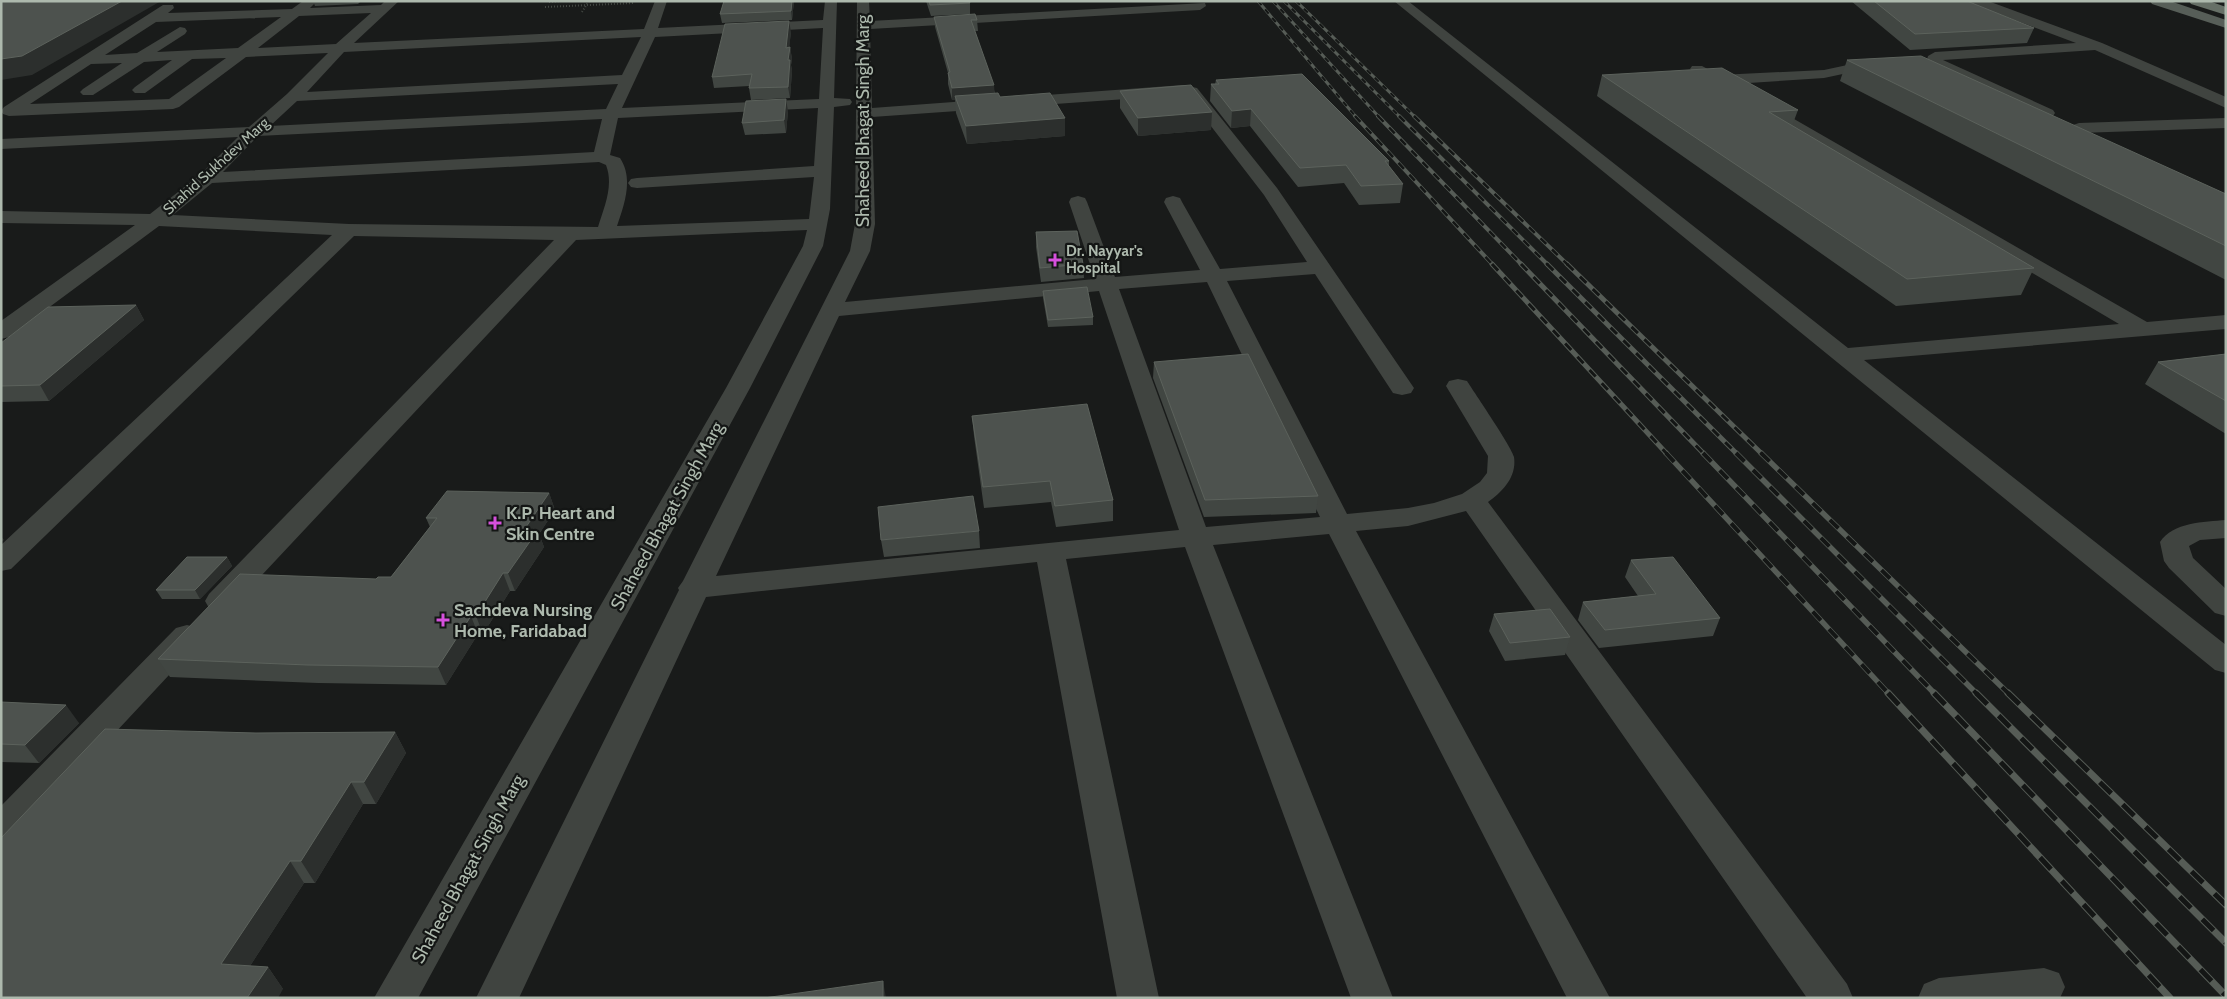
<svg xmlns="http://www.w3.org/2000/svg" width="2227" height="999" viewBox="0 0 2227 999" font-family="Cabin,sans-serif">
<rect width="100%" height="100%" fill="#191b1a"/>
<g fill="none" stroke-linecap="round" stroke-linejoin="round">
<path stroke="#434843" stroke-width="2" stroke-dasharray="1 2" stroke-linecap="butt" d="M549,2L562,1
M545,7L634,3
M582,12L589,1"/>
<path fill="#404440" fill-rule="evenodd" d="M303,1H317L310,8L381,5L385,1H399L354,43L644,29L655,1H667L658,28L823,20L825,1H837L834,98L850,99L852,102L850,105L834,107L830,209L823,246L750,388L418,998H374L726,388L803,246L807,230L576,240L231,608L220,611L209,608L205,601L209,594L554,240L354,236L11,569L1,571V545L332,235L159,226L9,337L1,339V321L135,225L1,223V211L150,214L201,174L238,137L1,149V139L249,127L287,94L328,53L246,57L179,107L173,109L9,116L3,114L1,111L4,107L163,5H173L174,8L168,13L292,9ZM371,13L336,44L258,48L299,16ZM281,17L238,48L157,52L185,34L187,31L185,28L180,27L137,53L105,55L156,22ZM823,28L819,99L622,108L655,37ZM641,37L622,75L307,92L344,52ZM226,58L169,99L30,104L91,64L122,63L83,89L80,92L83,95H93L144,62L172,60L135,87L132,90L135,93H145L192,59ZM618,84L606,109L270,126L297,101ZM818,108L814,166L637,178L631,179L628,183L631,187L637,188L814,177L809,219L617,226C624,205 634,179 620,158L610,155L618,118ZM602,119L594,152L223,172L258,136ZM599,162L606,165C614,186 604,207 598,227L349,224L173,215L212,183Z
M857,1H869L870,21L1205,3L1206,6L1200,10L870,29L872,108L1183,85L1197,88L1277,188L1414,388L1411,393L1402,395L1393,393L1315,274L1227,281L1347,514L1408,508L1434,503L1462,494L1480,482L1487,473L1488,456L1446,386L1449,381L1458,379L1467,381C1474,392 1513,449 1514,457C1517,477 1502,492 1488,502L1847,984L1853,998H1807L1466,511L1408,526L1356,531L1610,998H1567L1329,534L1213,545L1393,998H1351L1185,547L1066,559L1159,998H1117L1037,562L706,597L519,998H476L679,590L678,588L683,581L850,251L855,224ZM1183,95H1187L1264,195L1307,262L1220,269L1182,202L1180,198L1173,196L1166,198L1164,202L1200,270L1115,277L1087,202L1085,198L1078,196L1071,198L1069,202L1095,279L845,302L870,251L875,224L872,117ZM1207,282L1320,517L1206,527L1119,289ZM1099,291L1179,530L716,576L839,316Z
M1394,1H1408L1848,348L2119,324L1710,83L1690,69L1692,66H1702L1719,75L1824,70L1880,58L1885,59L1887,62L1885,65L1824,78L1733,84L2147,322L2226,315V329L1864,360L2226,645V673L2215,670Z
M1970,1H1988L2102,43L2226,97V108L2095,50L1943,60L2053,110L2055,113L2053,116H2041L1935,67L1927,60L1928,56L1935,52L2076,43L1972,4Z
M2226,118V128L2079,133L2073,131L2071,128L2073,125L2079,123Z
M2226,520V538L2200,540L2189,546L2193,558L2226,589V616L2215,613L2169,568L2164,561L2160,542C2173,522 2204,522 2226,520Z
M187,625L198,628L203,636L198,644L14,841L1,845V806L176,628Z
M2044,968L2059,973L2065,987L2060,998H1918L1924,984L1939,978Z"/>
<path fill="#575e58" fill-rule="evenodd" d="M2150,1H2170L2226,20V28L2152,4Z"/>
<path fill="#677067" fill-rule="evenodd" d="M2189,1H2209L2226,7V15L2191,4Z"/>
<g stroke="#565c56" stroke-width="3">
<path id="rail-far4" d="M1258,1L1356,117
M1273,1L1379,117
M1284,1L1400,117
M1296,1L1415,117"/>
</g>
<g stroke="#565c56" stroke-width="4">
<path id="rail-far3" d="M1355,116L1493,265
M1378,116L1522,265
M1399,116L1548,265
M1414,116L1568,265"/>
</g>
<g stroke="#565c56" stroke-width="5">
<path id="rail-far2" d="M1492,264L1667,454
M1521,264L1704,454
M1547,264L1737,454
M1567,264L1762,454"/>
</g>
<g stroke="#565c56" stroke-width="5.5">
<path id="rail-far1" d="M1666,453L1889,694
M1703,453L1935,694
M1736,453L1977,694
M1761,453L2009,694"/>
</g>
<g stroke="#565c56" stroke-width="7">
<path id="rail" d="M1888,693L2170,998
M1934,693L2226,996
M1976,693L2226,943
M2008,693L2226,905"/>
</g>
<use href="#rail-far4" stroke="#141615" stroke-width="2" stroke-dasharray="5.5" stroke-linecap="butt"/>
<use href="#rail-far3" stroke="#141615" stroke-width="2.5" stroke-dasharray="8" stroke-linecap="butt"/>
<use href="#rail-far2" stroke="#141615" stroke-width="3" stroke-dasharray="9" stroke-linecap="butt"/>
<use href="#rail-far1" stroke="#141615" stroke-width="4" stroke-dasharray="12" stroke-linecap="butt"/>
<use href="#rail" stroke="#141615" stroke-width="5" stroke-dasharray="16" stroke-linecap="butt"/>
</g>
<path fill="#414642" d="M313,1H361L358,4L315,6Z
M724,1H794L792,20L722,23L720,14Z
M926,1H969L970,3V14L931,16Z
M1851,1H1967L2034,28L2027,43L1910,50Z
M934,17L977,20L978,31H975L995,93L1000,97L1065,118V136L967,144L956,113L955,100H952L948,84V73L935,27Z
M791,32L789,47H790L792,59L791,65L792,71L790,98L751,100L749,88V86L714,88L712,77Z
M1847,60L2226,194V280L1840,81Z
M1602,75L1798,110L1792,126L2034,268L2021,295L1896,306L1597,96Z
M1216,80L1389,161V166L1403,184L1400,203L1359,205L1344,183L1298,187L1250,126L1231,128L1210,101L1211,84H1215Z
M1120,91L1212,112L1211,130L1138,136L1120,108Z
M788,111L786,133L745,135L742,123Z
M1036,232L1083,264L1084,278L1041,282L1036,247Z
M1043,291L1093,317V325L1048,327L1043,298Z
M136,305L144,320L49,401L1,402V343Z
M2226,354V434L2145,384L2158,362Z
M1154,362L1318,496L1316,513L1204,517L1153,378Z
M972,416L1113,500V521L1056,527L1051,502L984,508L974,436Z
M549,493L555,510L539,534L544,547L515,591H510L483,634H478L446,685L318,683L170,677L158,659L376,579L391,577L430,527L426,518Z
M979,531L980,548L884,557L881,540Z
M227,557L232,566L200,599H162L156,590Z
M1631,560L1720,618L1713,636L1599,648L1578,620L1583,602L1638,596L1625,577Z
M1494,614L1570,637L1565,655L1505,661L1489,631Z
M1,702L79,723L39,763L1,762Z
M395,732L406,753L376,804H363L315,883H304L250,966L268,967L283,989L1,998L256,733Z"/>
<path fill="#2c2f2d" d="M122,1H161L32,75L1,80V59Z
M792,1H794L792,20L791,11Z
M789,21L791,32L788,59L786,48Z
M790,47L792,59L791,65L792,71L790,98L788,87V60Z
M994,85L995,97L955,96V100H952V88Z
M786,99L788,111L786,133L784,120Z
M1251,109L1250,126L1231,128L1232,111Z
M1212,112L1211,130L1138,136V118Z
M1065,118V136L967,144L966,126Z
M136,305L144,320L49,401L40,385Z
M549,493L555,510L539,534L544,547L515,591L508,573L524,530Z
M1,536L4,540L1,542Z
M227,557L232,566L200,599L195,590Z
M503,573L510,591L483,634L476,616Z
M471,616L478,634L446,685L438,667Z
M66,705L79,723L39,763L25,745Z
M395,732L406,753L376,804L364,782Z
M351,782L363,804L315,883L301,861Z
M290,861L304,883L237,986L221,964Z
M268,967L283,989L278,998H247Z
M883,981L886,998H883Z"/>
<path fill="#4d524e" stroke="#5c625c" d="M1,1H122L22,56L1,59Z
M724,1H792L791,11L720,14Z
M929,1H969L970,3L930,5Z
M1874,1H1967L2034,28L1915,34Z
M975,14L977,20H971L994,85L952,88L948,73L950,72L934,17Z
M789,21L786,48L790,47L788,60H790L788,87L749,88L752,74L712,77L725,24Z
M1921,56L2226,194V246L1847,60Z
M1722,68L1798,110L1769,112L2034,268L1907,279L1602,75Z
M1302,74L1389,161H1385L1403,184L1361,186L1346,165L1300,168L1251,109L1232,111L1211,84H1219L1216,80Z
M1191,85L1212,112L1138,118L1120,91Z
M998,93L1000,97L1050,93L1065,118L966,126L955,96Z
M786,99L784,120L742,123L746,101Z
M1077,231L1083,264L1040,268L1036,232Z
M1087,287L1093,317L1048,320L1043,291Z
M136,305L40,385L1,386V343L48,307Z
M1248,354L1318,496L1205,500L1154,362Z
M2226,354V401L2158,362Z
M1087,404L1113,500L1055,506L1050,481L983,487L972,416Z
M447,491L549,493L524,530H538L508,573H503L476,616H471L438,667L308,665L158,659L240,574L376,579L378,577H391L437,518H426Z
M973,496L979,531L881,540L878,507Z
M187,557H227L195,590H156Z
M1673,557L1720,618L1605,630L1583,602L1656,594L1631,560Z
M1550,609L1570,637L1510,643L1494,614Z
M1,702L66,705L25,745L1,744Z
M105,729L256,733L395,732L364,782H351L301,861H290L221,964L268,967L247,998H1V838Z
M883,981V998H764Z"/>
<g fill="#d650dd" stroke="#141615" stroke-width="2">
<path d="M1052.5 252.5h5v5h5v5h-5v5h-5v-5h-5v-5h5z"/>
<path d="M492.5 515.5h5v5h5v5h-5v5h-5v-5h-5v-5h5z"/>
<path d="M440.5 612.5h5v5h5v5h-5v5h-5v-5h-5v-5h5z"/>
</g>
<g text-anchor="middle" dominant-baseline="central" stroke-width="4.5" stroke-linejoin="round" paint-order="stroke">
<g font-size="15" fill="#adb9ad" stroke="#141615">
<text transform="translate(216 166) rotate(-42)">Shahid Sukhdev Marg</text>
</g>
<g font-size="15" font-weight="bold" fill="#adb9ad" stroke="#141615" text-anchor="start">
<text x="1066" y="251">Dr. Nayyar's<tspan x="1066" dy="17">Hospital</tspan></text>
</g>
<g font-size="18" fill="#adb9ad" stroke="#141615">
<text transform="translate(863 121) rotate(-90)">Shaheed Bhagat Singh Marg</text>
<text transform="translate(667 516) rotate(-61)">Shaheed Bhagat Singh Marg</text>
<text transform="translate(468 869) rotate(-61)">Shaheed Bhagat Singh Marg</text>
</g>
<g font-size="18" font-weight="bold" fill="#adb9ad" stroke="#141615" text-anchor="start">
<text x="506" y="513">K.P. Heart and<tspan x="506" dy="21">Skin Centre</tspan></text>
<text x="454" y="610">Sachdeva Nursing<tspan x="454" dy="21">Home, Faridabad</tspan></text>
</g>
</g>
<rect width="2227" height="999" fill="none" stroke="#adb9ad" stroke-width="5"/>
</svg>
